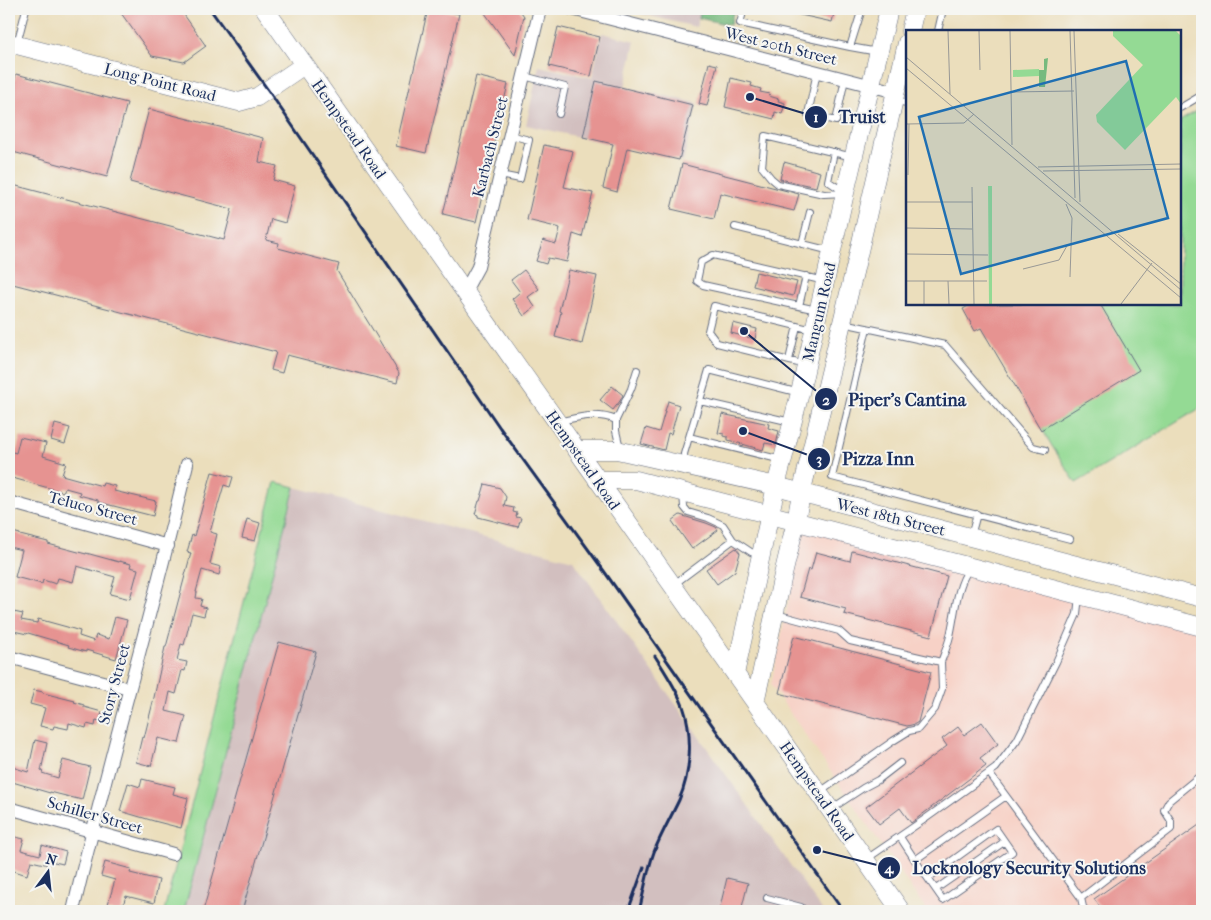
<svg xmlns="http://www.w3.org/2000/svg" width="1211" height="920" viewBox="0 0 1211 920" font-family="'IM FELL French Canon',serif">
<rect width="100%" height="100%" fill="#f6f6f2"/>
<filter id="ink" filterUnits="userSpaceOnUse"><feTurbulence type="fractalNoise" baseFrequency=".02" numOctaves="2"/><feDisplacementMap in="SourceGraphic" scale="10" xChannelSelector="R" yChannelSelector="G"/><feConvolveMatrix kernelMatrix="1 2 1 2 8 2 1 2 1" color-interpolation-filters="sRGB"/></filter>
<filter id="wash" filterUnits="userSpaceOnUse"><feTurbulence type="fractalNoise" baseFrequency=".0096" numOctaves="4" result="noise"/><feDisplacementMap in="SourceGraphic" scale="20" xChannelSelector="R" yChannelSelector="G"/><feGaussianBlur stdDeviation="1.12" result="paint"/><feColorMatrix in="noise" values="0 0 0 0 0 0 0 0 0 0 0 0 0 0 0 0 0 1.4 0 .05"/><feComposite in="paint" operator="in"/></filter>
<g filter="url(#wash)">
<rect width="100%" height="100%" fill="#ebdebc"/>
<path fill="#f7d1c6" d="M804,527L1202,631V911H927L771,685Z"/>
<path fill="#d2bfbf" d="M621,9H701L696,27Z
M602,33L635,41L625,87L697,103L683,161L526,125L539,66L592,78Z
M295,487L573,560L823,911H184Z"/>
<path fill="#94da94" stroke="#588479" d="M1202,108V407L1076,483L1052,446L970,304H1180V121Z
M275,482L295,487L184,911H164Z"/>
<path fill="#77ba7e" stroke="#49746e" d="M701,9H734L730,25L699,18Z"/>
<g id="blocks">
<path fill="#e69391" d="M118,9H180L206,46L184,62L152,56Z
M428,9H438L459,14L426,153L396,146Z
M482,9H519L524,16L515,55Z
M787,9H835L832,22L787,12Z
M558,27L600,37L591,76L549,66Z
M709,63L717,65L707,106L699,104Z
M16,74L127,103L107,177L9,151V102Z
M476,76L508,84L476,222L443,214Z
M731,78L752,83L751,86L761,89L760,92L770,94L769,96L779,99L778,101L785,103L782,114L775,112L774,119L725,107Z
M596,81L693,105L679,160L627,148L617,192L603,188L613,144L583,137Z
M149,109L263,138L259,162L277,166L273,180L295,186L285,223L271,219L266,240L279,243L278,248L339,264L337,271L399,373L397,383L287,355L282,373L271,370L276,352L9,283V184L224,240L232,209L130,182Z
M544,145L573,151L564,187L593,193L582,237L573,234L567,262L548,258L546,264L536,261L543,240L556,244L560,228L527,220Z
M784,162L820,172L816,187L780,179Z
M682,164L799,194L794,211L720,193L714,219L671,209Z
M524,270L539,289L528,297L535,307L524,316L512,299L520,292L511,280Z
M569,270L597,276L582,344L555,337L561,312L559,311Z
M756,272L797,282L793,296L753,286Z
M972,304H1100L1139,370L1041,430L981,328L975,331L963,309Z
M733,323L757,329L755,339L731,333Z
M612,386L623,395L620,401L613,410L600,400Z
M668,401L679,405L671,434L668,433L664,450L641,444L646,428L659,432Z
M722,414L769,424L768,428L779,431L776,445L765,443L763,450L728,440V437L724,436V434L718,433Z
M55,424L70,428L65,444L51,440Z
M20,437L46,443L43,456L66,463L62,475L102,486L103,483L115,486L114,491L156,501L153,516L98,502V500L79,495L80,492L65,488L63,492L9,477V451L16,453Z
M212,472L233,477L230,487L224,485L210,532L217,534L210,564L221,567L219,575L202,570L196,592H197L196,598L202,599L200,606L206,608L204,616L192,613L184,645L181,644L177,660L187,662L185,671L182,670L176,694L170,692L166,711L186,716L179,743L158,738L151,766L136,762L142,737L144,738L153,702L165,647H166L191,553L187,552L192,535L194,536Z
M485,484L500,488L506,497L504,506L514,508L513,512L517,513L516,517L521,518L518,527L478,517V515L475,514L479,501H480Z
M680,515L706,523L716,527L718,530L692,549L672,521Z
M247,519L260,523L255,541L242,538Z
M9,531L20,534V535L48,542V544L86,554V553L119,562V561L131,564L130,567L138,569L130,599L110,594L115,577L77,566L73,582L58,578L56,584L43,580L42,584L15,577L22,550L9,547Z
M736,548L740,553L735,571L717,584L706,569Z
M852,551L947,576L931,636L844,614L846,609L800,597L808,569L811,570L816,552L850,561Z
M9,611L23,614L21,620L37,623L38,619L67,627L80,631L79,636L94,641L96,635L109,639L115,617L127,620L116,659L86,650V652L68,647L69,645L28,633L27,634L9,630L11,624H9Z
M794,636L931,672L918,722L915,724L907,726L779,693Z
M279,642L316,652L242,911H203Z
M34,690L43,692V693L75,701L74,702L84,705V707L102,712L100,721L96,720L95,726L87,724L86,728L69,723L68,729L54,726L53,729L40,726L45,708L30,704Z
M982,722L998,744L980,758L986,766L911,823L900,808L879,824L866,807L947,746L942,739L958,727L964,735Z
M35,740L47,743L41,771L43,772L42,773L58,778L63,760L90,767L82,800L50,792V793L9,781V766L28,772Z
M142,779L175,787L173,794L188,798L181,828L154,821L120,811L128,783L140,787Z
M1202,823V911H1103L1094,899Z
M12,836L24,839L21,850L40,855L42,845L66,852L63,864L50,861L49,865L31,861L27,875L11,870L12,867L9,866V849Z
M105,862L131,869L130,873L159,880L154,903L126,896L121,911H106L115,880L101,876Z
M727,878L748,883L741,911H719Z"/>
</g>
</g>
<g filter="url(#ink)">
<use href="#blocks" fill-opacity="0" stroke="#646c7f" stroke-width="1"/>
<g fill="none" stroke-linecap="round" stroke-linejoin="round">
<g stroke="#646c7f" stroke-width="8">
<path id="lane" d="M744,9L740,23L850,47
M862,9L850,47L878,52
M938,31L943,9
M17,44L26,9
M817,72L808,114L836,121L845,79
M524,76L565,87L559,114
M895,101L907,103
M1180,108L1202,95
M834,152L828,181L844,192
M500,175L520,179L529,140L510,135
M844,193L824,194L778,184L771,178L762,167L765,136L853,157
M735,227L831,251
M802,244L810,212
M799,306L806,276
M817,310L703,285L697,281L701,262L713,255L825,281
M843,323L945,345L1033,447L1045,450
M867,328L832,477L1070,539
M789,360L797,326
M806,365L717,343L708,331L714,306L813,330
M700,401L791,422
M616,420L631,389L637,370
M558,422C577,417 597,412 616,420V431L620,448
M689,437L782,460
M685,462L684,454L709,370L800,393
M683,493L684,507L688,512L708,518L723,525L733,540
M971,536L977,514
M673,585L733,540L751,552L759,554
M776,614L839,631L850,641L941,662L942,689L935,709L918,729L909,731L893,741L820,792
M941,662C944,654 948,645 950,636C955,615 956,587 969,569
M989,773L1081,898
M831,809L863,788L878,780L900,763
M900,837L915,860L1006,796
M865,860L925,819L996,768L1017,740L1056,662L1077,614L1079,596
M915,860L943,900L1012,852L996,829L928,878
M936,889L1004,842
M767,898L801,907L804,911
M1086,911L1083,907L1081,898L1171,829V821L1164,810L1169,801L1202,774"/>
</g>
<g stroke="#646c7f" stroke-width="14">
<path id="street" d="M572,9L896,92
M465,291L478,267L540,9
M9,502L168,546
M9,657L129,689
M9,808L173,854
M73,911C108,761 152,614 187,464"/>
</g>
<g stroke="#646c7f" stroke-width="19">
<path id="secondary" d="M265,9L755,702L901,911
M910,31L915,9
M9,43L239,102L257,97L304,65
M577,450H617L776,486L1202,598
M597,480H636L1202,627
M735,674L776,486L800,393L845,193L889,9
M755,702L783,575L796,521L801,494L856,264L907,43"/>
</g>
<use href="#lane" stroke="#fff" stroke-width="6"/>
<use href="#street" stroke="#fff" stroke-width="12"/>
<use href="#secondary" stroke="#fff" stroke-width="18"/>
<path stroke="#1b2f5e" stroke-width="3" d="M210,9L268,90L500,428L604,571L843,911
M628,911L644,867
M639,911C644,892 647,871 654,852C661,834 671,817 679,800C691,773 693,734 683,706C676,688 665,672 655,656"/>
</g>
</g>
<g text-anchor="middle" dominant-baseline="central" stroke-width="4" stroke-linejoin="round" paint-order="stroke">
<g font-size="16" fill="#1b2f5e" stroke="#f6f6f2">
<text transform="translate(781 46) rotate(14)">West 20th Street</text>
<text transform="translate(160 82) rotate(14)">Long Point Road</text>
<text transform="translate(349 129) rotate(55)">Hempstead Road</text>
<text transform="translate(490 147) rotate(-76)">Karbach Street</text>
<text transform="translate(819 312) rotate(-77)">Mangum Road</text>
<text transform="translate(583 460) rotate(55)">Hempstead Road</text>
<text transform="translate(93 508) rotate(15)">Teluco Street</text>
<text transform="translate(891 517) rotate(14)">West 18th Street</text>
<text transform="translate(114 684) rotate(-75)">Story Street</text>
<text transform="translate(817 791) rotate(55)">Hempstead Road</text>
<text transform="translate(95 815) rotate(16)">Schiller Street</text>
</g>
</g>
<g transform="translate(906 30)">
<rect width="275" height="275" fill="#ebdebc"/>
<path d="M207,1H270L275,6V74L270,67L219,120L191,92L190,85L237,35L207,6ZM133,39V46L107,47V40ZM82,156H86V274H83Z" fill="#94da94"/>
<path d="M142,28L139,57H133V40H138V29Z" fill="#77ba7e"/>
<path fill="none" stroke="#989896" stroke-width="1" d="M42,1L44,64M73,1L74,40M104,1L106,115M164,1L169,168M168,1L174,172M0,27L275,260M0,38L275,268M106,62L168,61M0,94L58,93L68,84M132,137L275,134M137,141L275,139M2,145L3,94M66,157L68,274M0,172H67M160,174L166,188L164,247M0,198L66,199M212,204L275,254M0,224L82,225M117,239L153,230L162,214M0,251H81M18,251V274M42,251L43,274M215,274L246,233"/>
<path fill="#1f6fb2" fill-opacity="0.15" stroke="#1f6fb2" stroke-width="2.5" d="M220,31L262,188L55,244L13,87Z"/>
<rect width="275" height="275" fill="none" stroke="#1b2f5e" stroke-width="2.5"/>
</g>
<path fill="none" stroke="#1b2f5e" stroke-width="2" d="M750 97L816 117M744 331L826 399M743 431L819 459M817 850L889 868"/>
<g fill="#1b2f5e" stroke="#f6f6f2" stroke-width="2">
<circle cx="750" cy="97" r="5"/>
<circle cx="744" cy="331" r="5"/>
<circle cx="743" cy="431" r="5"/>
<circle cx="817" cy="850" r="5"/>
<circle cx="816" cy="117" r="12"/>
<circle cx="826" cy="399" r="12"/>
<circle cx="819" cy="459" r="12"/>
<circle cx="889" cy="868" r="12"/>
</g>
<g font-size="15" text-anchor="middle" font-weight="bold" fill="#fff">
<text x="816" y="122">1</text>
<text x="826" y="405">2</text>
<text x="819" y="464">3</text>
<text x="889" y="873">4</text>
</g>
<g font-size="18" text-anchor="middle" font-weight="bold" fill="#1b2f5e" stroke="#f6f6f2" stroke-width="4" stroke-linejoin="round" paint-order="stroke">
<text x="862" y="123">Truist</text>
<text x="907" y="406">Piper's Cantina</text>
<text x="878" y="465">Pizza Inn</text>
<text x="1029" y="874">Locknology Security Solutions</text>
</g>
<rect width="1211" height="920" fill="none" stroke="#f6f6f2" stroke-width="30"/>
<g transform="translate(48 872) rotate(15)" stroke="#f6f6f2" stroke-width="4" paint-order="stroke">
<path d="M0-4L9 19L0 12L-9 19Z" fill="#1b2f5e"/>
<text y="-8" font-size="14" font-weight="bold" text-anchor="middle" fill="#1b2f5e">N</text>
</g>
</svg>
